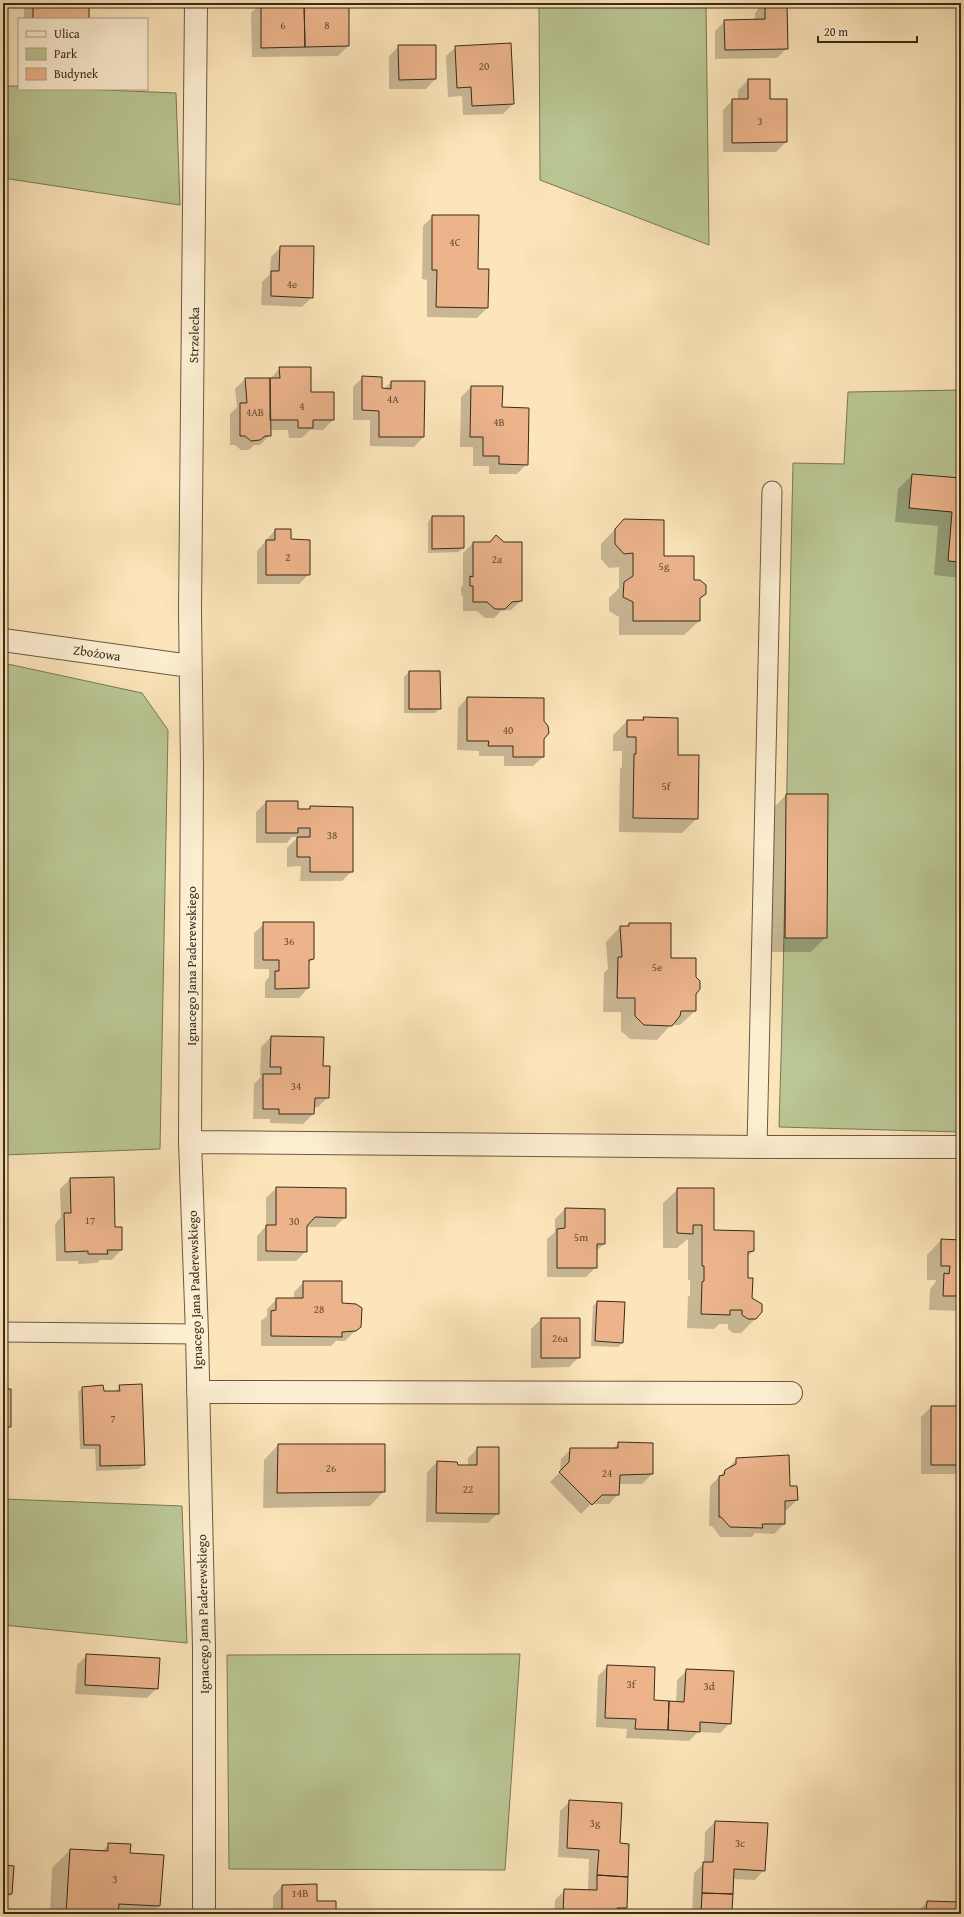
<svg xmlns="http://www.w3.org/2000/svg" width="964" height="1917" viewBox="0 0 964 1917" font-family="'Gentium Book Plus',serif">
<rect width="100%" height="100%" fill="#fce5ba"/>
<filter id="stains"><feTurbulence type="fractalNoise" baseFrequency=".005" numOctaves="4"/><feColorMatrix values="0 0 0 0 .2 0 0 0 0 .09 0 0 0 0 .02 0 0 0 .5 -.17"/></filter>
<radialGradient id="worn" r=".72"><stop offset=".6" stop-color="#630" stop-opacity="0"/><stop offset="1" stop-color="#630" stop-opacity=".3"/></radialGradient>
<path fill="#bac694" stroke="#797856" d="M539,3H706L709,245L540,180Z
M3,86H19V89H81L176,93L180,205L3,178Z
M961,390V1132L779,1127C786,906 788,684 793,463L844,464L848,392Z
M3,663L142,693L168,730L160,1149L3,1155Z
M3,1499L182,1506L187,1643L3,1625Z
M520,1654L505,1870L229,1869L227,1655Z"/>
<path fill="#0003" d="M24,3H88V19H24Z
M261,3H348V46L338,56L252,57L251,13Z
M759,3H786L787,48L777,58L715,59V31L725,21L755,20V13L759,8Z
M399,46L435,79L426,89H389V56Z
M456,47L513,104L503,114L463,115L462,96L448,97L446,56Z
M748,80L769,100H786V142L776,152H723V110L733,100H738V90Z
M433,216L477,270L487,308L477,318L427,317V280L422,279L423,226Z
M281,247L312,297L302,307L261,305L262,282L270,274L271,257Z
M280,368L310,393L333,420L323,430H310L302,438H289L288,430H270V435L260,445H254L249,450H241L235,445H230V414L237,407L235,389L245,379H270Z
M363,377L381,389H384L391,382L423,437L414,447L370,446V420H353V387Z
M471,387L501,408L527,464L517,474H489V466H473V447H460L461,397Z
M912,475L961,479V578L934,575L938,526L895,522L898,489Z
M432,517L463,548L458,552L428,553V522Z
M624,520L663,557L705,593L699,600V621L684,635H619V617L609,611V598L619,588V567L609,568L601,559V544Z
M275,530L290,540L309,574L299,584H257V551Z
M473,543H490L521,601L511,610L501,611L494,618H485L477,611H463V596L461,595V587L463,585V553Z
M409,672L440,708L435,713H404V677Z
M467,698L543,739V757L533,766H504V756H479V751L457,750L458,708Z
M644,718L677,756L697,818L682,833L619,832L620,769L622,767V751H613V735L627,721H641Z
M786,795H827L826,937L811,952H771L772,809Z
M266,802L297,810H307L311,807L352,871L342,881H300L301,866L287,867V848L298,837H292L287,843H256V812Z
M264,924L313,959L308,964V988L299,998H265V982L269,977V969H254V933Z
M629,924H670V959L695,994V1011L680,1025H671L657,1040L630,1039L621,1031V1012H603L604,973L608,969L606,942L620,927H626Z
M271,1037L328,1097L318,1107H314L313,1114L303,1124L270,1123V1119H253L254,1084L262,1076H260L261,1047Z
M70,1179L114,1229L121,1250L112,1260H100L97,1263L78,1264V1261H56L55,1224L61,1217L60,1189Z
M276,1188L345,1217L335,1227H306V1251L296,1261H257V1236L266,1226V1198Z
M678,1189L713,1231L753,1251L747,1257V1279L756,1318L741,1333H733L728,1329V1324H719L714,1329L687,1328L688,1297L690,1295V1280H688V1239L677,1248H663V1203Z
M565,1209L604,1244L596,1251V1267L586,1277H547V1239L555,1232V1219Z
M941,1240H961V1311L929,1310L930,1289L935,1283L936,1280H927V1255Z
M304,1282L341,1304L360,1326L345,1341H336L331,1346H261V1321L267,1316V1309L277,1299H294V1292Z
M597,1302L622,1343L618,1347L591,1346L593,1306Z
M541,1319L579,1357L569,1367L531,1368V1329Z
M120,1386L144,1465L139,1469L96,1471L95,1449H80L78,1392L83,1388L103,1392H115Z
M3,1390L10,1426L3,1433Z
M931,1407H961V1474H921V1417Z
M619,1443L652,1474L642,1484H618V1494L609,1504H591L581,1514L550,1482L560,1472L561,1459L571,1449H613Z
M278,1445L384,1491L370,1506L263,1508L264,1460Z
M478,1448L498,1513L488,1523L426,1522L427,1472L437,1462L457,1466H468V1458Z
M737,1459L789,1487L797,1500L787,1510H784V1524L774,1534L755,1533L752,1537H720L712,1526H709L710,1486Z
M87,1655L157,1688L147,1698L75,1694L77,1665Z
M608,1666L653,1701L676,1702L677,1680L687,1670L730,1723L720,1733L698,1732L689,1741L626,1738L627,1729L596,1727L598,1676Z
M961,1764V1832H960Z
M570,1801L619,1844L628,1845L626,1908L620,1914H554L555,1900L565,1890L588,1891L589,1859L558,1857L560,1811Z
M715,1822L764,1870L755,1880L733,1879L731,1911L762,1914H692L694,1873L704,1863L705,1832Z
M109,1844L129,1854L159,1906L151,1914H50L52,1868L70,1850L101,1852Z
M3,1866L11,1894L3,1902Z
M282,1886L316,1902L335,1914H273V1896Z
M961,1891V1914H915L927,1902L958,1903L959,1893Z"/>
<path fill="#edb48c" stroke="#382b18" d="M33,3H89V19H33Z
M261,3H304L305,47L261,48Z
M304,3H349V46L305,47Z
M765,3H787L788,49L725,50L724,20L765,19Z
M511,43L514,104L472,106L471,87L457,88L455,46Z
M398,45H436V79L399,80Z
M748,79H770V99H787V142L732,143V99H748Z
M432,215H479L478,269H489L488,308L436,307L437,270H432Z
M280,246H314L313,298L271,296V271H279Z
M279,367H311V392H334V420H313V428H298V420H270V378H280Z
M362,376L382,377V388L391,389V381H425L424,437H379V411L362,410Z
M245,378H270L271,436H265L260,440L251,441L245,436H240V403H247Z
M471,386H503L502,407L529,408L528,465L499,464V456H483V437H470Z
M912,474L961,478V562L948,561L952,512L909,508Z
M432,516H464V548L432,549Z
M624,519L664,520V556H694V580H700L706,585V594L700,598V621H633V602L623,597L624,582L633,576V553L624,554L615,544V529Z
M275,529H291V539L310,540V575H266V540H275Z
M496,535L504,542H522V601L512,602L505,609H495L487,602H473V586H470V576L473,577V542H490Z
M409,671H440L441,709H409Z
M467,697L544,698V721L548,726L549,733L544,739V757H513V746H488L489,741H467Z
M643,717L678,718V755H699L698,819L633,818L634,754H636V737H627V720H644Z
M786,794H828L827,938H785Z
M266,801H298V809H310V806L353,807V872H310V857H297V837H310V828H298V833H266Z
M263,922H314V959L309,960V988L275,989V971H279V960H263Z
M629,923H671V958H696V977L700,981V989L696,994V1011H681L680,1016L672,1026L644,1025L635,1016V998H617L618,957H622L620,926H629Z
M271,1036L324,1037L323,1066H330L329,1098H315L314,1114H279V1109H263V1074H281V1067H270Z
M114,1177L115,1227H122V1250H107L108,1254H88V1251L65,1252L64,1213H71L70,1178Z
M276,1187L346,1188V1218L315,1217L307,1226V1252L266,1251V1225H276Z
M677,1188H714V1230L754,1231V1251L748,1252V1278H753L752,1298L762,1304V1312L756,1319H748L742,1315V1310H730V1315L701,1314L702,1282L704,1281V1266H702V1225H693V1234L677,1233Z
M565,1208L605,1209V1244H597V1268H557V1229L565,1228Z
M941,1239L961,1240V1296H943L944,1273L949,1274L950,1266H941Z
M303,1281H342V1303L356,1304L362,1308L361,1327L356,1331L342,1332V1337L271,1336V1311L276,1310V1298H303Z
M597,1301L625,1302L623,1343L595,1341Z
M541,1318H580V1358H541Z
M142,1384L145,1465L100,1466V1445H84L82,1387L103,1385L104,1391H120L119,1385Z
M3,1389H11V1427H3Z
M931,1406H961V1465H931Z
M618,1442L653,1443V1474L620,1475L619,1495H602L592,1505L559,1472L569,1462L570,1448H618Z
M278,1444H385V1492L277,1493Z
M477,1447H499V1514L436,1513L437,1461L457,1462L458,1465H477Z
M789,1455L790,1486H797L798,1500L785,1501V1524H762L763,1528L730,1527L721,1517H719V1476L724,1475L725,1470L736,1464V1458Z
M86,1654L160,1658L158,1689L85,1685Z
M607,1665L655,1667L654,1700L669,1701L668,1730L635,1729L636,1719L605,1718Z
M686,1669L734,1671L731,1724L700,1722V1732L668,1730L669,1701L684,1702Z
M569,1800L622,1803L620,1843L629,1844L628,1877L597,1875L599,1850L567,1848Z
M715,1821L768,1823L765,1871L734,1869L733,1894L702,1893L703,1862H713Z
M108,1843L131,1844L130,1853L164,1855L160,1906L119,1904L118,1914H66L70,1849L108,1851Z
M3,1865L14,1866L12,1894H3Z
M597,1875L628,1877L627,1908H617V1914H563L564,1889L597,1890Z
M317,1884V1901H336V1914H282V1885Z
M702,1893L733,1894L732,1910L764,1912L763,1914H701Z
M927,1901L961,1902V1914H926Z"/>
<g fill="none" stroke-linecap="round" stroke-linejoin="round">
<g stroke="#695a40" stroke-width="21">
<path id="lane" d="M757,1147L772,491
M3,1332L197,1334"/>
</g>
<g stroke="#695a40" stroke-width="24">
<path id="street" d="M196,3L190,611L192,766L190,1142L197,1334L204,1648V1914
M3,640L190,666
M190,1142L757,1147H961
M198,1392L791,1393"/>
</g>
<use href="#lane" stroke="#fdeed2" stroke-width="19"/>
<use href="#street" stroke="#fdeed2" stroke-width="22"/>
</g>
<g text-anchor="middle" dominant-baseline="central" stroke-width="3.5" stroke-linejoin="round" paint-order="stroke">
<g font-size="11" fill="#654d35">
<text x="283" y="25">6</text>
<text x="327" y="25">8</text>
<text x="484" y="66">20</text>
<text x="760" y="121">3</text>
<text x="455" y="242">4C</text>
<text x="292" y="284">4e</text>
<text x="393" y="399">4A</text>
<text x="302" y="406">4</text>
<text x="255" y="412">4AB</text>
<text x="499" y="422">4B</text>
<text x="288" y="557">2</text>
<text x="497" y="559">2a</text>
<text x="664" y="566">5g</text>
<text x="508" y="730">40</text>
<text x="666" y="786">5f</text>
<text x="332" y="835">38</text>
<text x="289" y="941">36</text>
<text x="657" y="967">5e</text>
<text x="296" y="1086">34</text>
<text x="90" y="1220">17</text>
<text x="294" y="1221">30</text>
<text x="581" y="1237">5m</text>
<text x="319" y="1309">28</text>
<text x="560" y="1338">26a</text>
<text x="113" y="1418">7</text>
<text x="331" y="1468">26</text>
<text x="607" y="1473">24</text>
<text x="468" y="1489">22</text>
<text x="631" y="1684">3f</text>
<text x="709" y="1686">3d</text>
<text x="595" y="1823">3g</text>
<text x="740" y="1843">3c</text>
<text x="115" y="1879">3</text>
<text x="300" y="1893">14B</text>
</g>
<g font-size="13" fill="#382b18" stroke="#fdeed2">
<text transform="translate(194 335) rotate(-89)">Strzelecka</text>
<text transform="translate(97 653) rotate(8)">Zbożowa</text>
<text transform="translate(191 966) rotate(-90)">Ignacego Jana Paderewskiego</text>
<text transform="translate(195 1290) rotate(-92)">Ignacego Jana Paderewskiego</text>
<text transform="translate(203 1614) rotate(-91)">Ignacego Jana Paderewskiego</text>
</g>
</g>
<rect width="964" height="1917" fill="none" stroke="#fce5ba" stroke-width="16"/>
<rect x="4" y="4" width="956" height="1909" fill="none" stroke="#382b18" stroke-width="2"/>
<rect x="8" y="8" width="948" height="1901" fill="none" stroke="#382b18"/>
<rect x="18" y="18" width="130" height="72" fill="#fdeed2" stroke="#aea088"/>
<rect x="26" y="31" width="20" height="6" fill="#fdeed2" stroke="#aea088"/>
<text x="54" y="38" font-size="12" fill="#382b18">Ulica</text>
<rect x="26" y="48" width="20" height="12" fill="#bac694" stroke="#aea088"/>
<text x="54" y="58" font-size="12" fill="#382b18">Park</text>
<rect x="26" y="68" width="20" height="12" fill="#edb48c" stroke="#aea088"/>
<text x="54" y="78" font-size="12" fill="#382b18">Budynek</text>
<path d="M818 36v6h99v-6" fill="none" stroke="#382b18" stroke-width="2"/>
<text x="824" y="36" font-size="12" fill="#382b18" stroke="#fdeed2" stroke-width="3" paint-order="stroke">20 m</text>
<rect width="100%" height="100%" filter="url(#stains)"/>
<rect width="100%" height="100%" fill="url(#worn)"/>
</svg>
